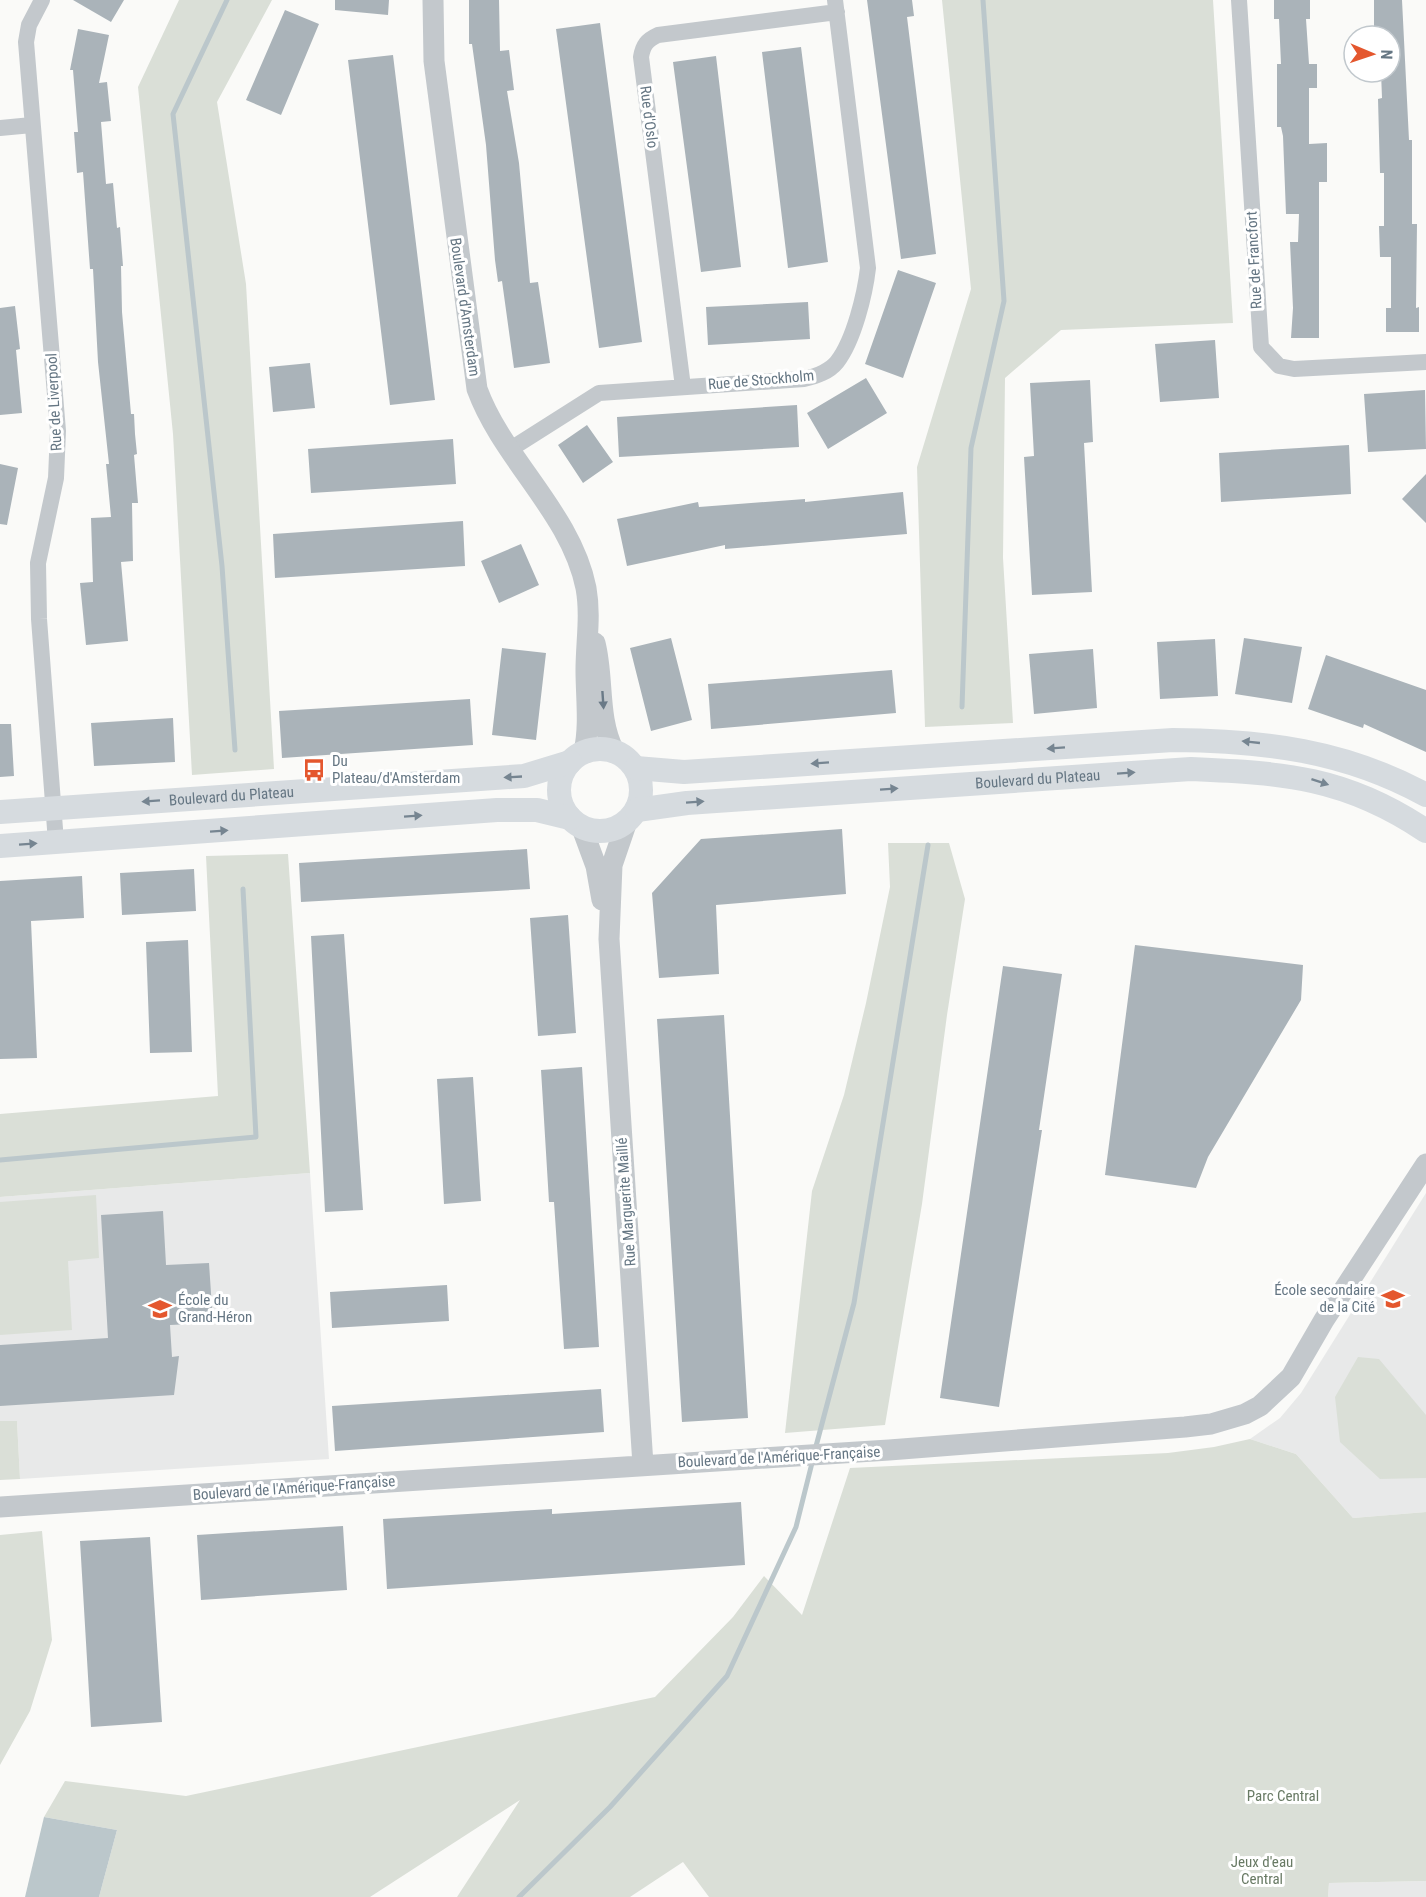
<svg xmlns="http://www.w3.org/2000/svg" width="1426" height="1897" viewBox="0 0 1426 1897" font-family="'Roboto Condensed',sans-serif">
<rect width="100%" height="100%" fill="#fafaf8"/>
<path fill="#e8e9e9" d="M310,1173L329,1459L20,1479L17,1421H0V1197Z
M1426,1193V1512L1353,1518L1296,1454L1250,1439L1280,1418L1301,1393Z
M1426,1881V1897H1328L1329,1883Z"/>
<path fill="#dadfd7" d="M179,0H272L217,102L246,284L274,769L192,775L173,434L138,87Z
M942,0H1213L1233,323L1061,330L1005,378L1003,558L1013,723L925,727L917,467L971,289Z
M888,843H949L965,899L947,1015L922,1204L885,1425L785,1433L812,1191L844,1095L866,1003L890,887Z
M288,854L310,1173L0,1197V1114L218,1096L206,856Z
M96,1195L99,1258L68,1261L72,1330L0,1335V1202Z
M1358,1357L1379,1359L1426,1415V1478L1380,1479L1340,1442L1335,1397Z
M0,1421H17L20,1479L0,1480Z
M1250,1439L1296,1454L1353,1518L1426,1512V1881L1329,1883L1328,1897H709L683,1862L630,1897H457L520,1800L370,1897H99L117,1830L44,1817L65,1781L186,1796L655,1697L733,1617L764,1576L802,1615L850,1468L1168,1453L1214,1447Z
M42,1531L52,1640L30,1711L0,1765V1535Z"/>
<path fill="#bbc7cb" d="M44,1817L117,1830L99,1897H25Z"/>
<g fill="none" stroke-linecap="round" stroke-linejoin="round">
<path stroke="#bbc7cb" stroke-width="5" d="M227,0L173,114L222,566L235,750
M962,707L971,448L1004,301L983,0
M0,1160L256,1137L243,889
M815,1450L854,1303L928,845
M519,1897L610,1807L727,1676L796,1527L813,1459"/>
</g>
<path fill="#aab3b9" d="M73,0H124L111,22Z
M335,0H389L388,15L335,10Z
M469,0H499L500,51L509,50L514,90L507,91L519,163L530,283L538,282L550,363L514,368L502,281L498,282L495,260L486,145L472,44H469Z
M867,0H912L914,16L907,17L936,254L901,259Z
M1274,0H1310V19H1306L1309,64H1317V88H1309V144L1327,143V182H1319V338H1291L1293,308L1290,242H1298L1299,214H1286L1283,136L1281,127H1277V64H1281L1279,19H1274Z
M1374,0H1402L1409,140H1412V224H1417L1416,308L1419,307V332H1386V308H1391V257H1380L1379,226H1384V173H1380L1378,99L1382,98L1381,72H1390V36H1374Z
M285,10L319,24L281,115L246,100Z
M600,23L642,342L599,348L556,29Z
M78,29L109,35L99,83L107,82L111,121L101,122L106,184L113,183L117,228L120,227L123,266H121L122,312L131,414H134L135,434L137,454L134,455L138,503H132L133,561L121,562L128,641L86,645L80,583L93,582L91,518L111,517L106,464H109L98,362L93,269H90L83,172L77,173L74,132H78L73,70H70Z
M801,47L828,262L788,268L762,52Z
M393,55L435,400L390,405L348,60Z
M716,56L741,267L701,272L673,62Z
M898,270L936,283L903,378L865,364Z
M808,302L810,339L708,345L706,307Z
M15,306L20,349L16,350L22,413L0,415V308Z
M1215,340L1219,398L1160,402L1155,344Z
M310,363L315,408L273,412L269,367Z
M866,378L887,413L828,449L807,413Z
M1090,380L1093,442L1084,443L1092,592L1032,595L1024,457L1034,456L1030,383Z
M1425,390L1426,449L1368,452L1364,394Z
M797,405L799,447L619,457L617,417Z
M587,425L613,462L583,483L558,445Z
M453,439L456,484L311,493L308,449Z
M1349,445L1351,494L1221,502L1219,453Z
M0,464L18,468L7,525L0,524Z
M1426,474V523L1402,499Z
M903,492L907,534L725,549V545L627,566L617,519L698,502L699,507L805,499V502Z
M463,521L465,566L275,578L273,534Z
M521,544L539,585L499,603L481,561Z
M671,638L692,720L651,731L630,648Z
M1244,638L1302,647L1292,703L1235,694Z
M1215,639L1218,696L1160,699L1157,642Z
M502,648L546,653L536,740L492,735Z
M1093,649L1097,708L1034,714L1029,654Z
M1326,655L1426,690V752L1364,724L1363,728L1308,709Z
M892,670L896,713L711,729L708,684Z
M470,699L473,745L282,758L279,711Z
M173,718L175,762L94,766L91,723Z
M0,724H11L14,776L0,777Z
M842,829L846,894L716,905L719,974L659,978L652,893L701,839Z
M527,849L530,889L301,902L299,863Z
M194,869L196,911L122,915L120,873Z
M82,876L84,918L31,921L37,1058L0,1059V881Z
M568,915L576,1033L538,1036L530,918Z
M344,934L363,1210L325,1212L311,936Z
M188,940L192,1052L150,1053L146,942Z
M1135,945L1303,965L1301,1000L1208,1157L1196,1188L1105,1175Z
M1003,966L1062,974L1039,1130H1042L999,1407L940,1398Z
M724,1015L748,1418L682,1422L657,1019Z
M582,1067L599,1347L564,1349L554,1202H549L541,1070Z
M473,1077L481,1201L444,1204L437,1079Z
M163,1211L166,1265L209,1263L213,1323L170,1325L172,1357L179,1356L174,1395L0,1406V1345L108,1338L101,1215Z
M447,1285L449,1321L332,1328L330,1292Z
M601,1389L604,1432L335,1451L332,1406Z
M741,1502L745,1565L387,1589L383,1519L552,1509V1514Z
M343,1526L347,1590L201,1600L197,1535Z
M150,1537L162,1722L91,1727L80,1541Z"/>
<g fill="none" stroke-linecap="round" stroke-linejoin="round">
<path stroke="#c3c8cc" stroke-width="16" d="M42,0L29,25L26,42L58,431L56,478L38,563L39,619L56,842
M1239,0L1261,347L1279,366L1294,369L1426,362
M0,128L32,125
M683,387L641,57C643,45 647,40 658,35L837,12
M509,450L599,393L804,379C817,376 829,372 837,362C854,340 865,294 868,268L835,0"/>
<path stroke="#c3c8cc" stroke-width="21" d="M433,0L434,61L477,389C503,460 571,513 586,588C591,616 586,642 586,670C586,698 590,725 584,752
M595,643C604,678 597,718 614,751
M626,824L612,865L609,939L643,1465
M582,828L596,866L602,900
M0,1507L889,1450L1185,1427L1211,1424L1245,1414L1260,1406L1291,1377L1324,1320L1426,1164"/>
<g stroke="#d6dbdf" stroke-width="24">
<circle cx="600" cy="790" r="41"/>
<path d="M636,768L684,772L1173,740C1264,741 1344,750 1426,795"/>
<path id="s1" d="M637,810L687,803L1191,769C1284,773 1346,777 1426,831"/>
<path id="s2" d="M0,812L524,776L570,762"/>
<path d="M0,846L497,810H537L570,818"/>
</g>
</g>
<defs><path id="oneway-solid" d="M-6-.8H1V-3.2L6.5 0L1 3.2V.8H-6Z" transform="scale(1.5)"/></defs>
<use fill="#6a7a87" href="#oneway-solid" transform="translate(603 700) rotate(86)"/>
<g fill="#768591">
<use href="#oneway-solid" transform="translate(1251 742) rotate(-174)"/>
<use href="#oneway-solid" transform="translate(1056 748) rotate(176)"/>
<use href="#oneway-solid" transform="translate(820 763) rotate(176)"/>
<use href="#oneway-solid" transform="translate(1126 773) rotate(-4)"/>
<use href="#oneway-solid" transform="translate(513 777) rotate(177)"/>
<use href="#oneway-solid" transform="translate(1320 782) rotate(18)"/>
<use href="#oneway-solid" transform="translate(889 789) rotate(-4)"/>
<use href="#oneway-solid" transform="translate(151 801) rotate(176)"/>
<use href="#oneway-solid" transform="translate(695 802) rotate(-4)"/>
<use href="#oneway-solid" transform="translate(413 816) rotate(-4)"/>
<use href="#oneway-solid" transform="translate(219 831) rotate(-4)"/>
<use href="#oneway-solid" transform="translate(28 844) rotate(-4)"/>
</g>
<defs>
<g id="bus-bare" transform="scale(1.8)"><path d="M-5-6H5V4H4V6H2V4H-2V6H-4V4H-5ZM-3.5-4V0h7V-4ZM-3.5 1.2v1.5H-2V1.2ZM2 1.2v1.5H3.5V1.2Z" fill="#e4572e" stroke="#fff" stroke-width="2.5" paint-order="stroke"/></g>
<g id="school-bare" transform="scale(1.8)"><path d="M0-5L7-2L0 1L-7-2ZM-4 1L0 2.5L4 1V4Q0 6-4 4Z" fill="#e4572e" stroke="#fff" stroke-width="2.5" paint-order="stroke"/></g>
</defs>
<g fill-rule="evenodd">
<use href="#bus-bare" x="314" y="770"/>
<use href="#school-bare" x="1393" y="1299"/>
<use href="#school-bare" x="160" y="1309"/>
</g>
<g text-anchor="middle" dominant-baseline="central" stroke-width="6" stroke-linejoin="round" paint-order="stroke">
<g font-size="15" fill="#657683" stroke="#fff">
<text transform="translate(649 117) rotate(83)">Rue d'Oslo</text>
<text transform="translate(1254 260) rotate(-93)">Rue de Francfort</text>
<text transform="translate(465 307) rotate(82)">Boulevard d'Amsterdam</text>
<text transform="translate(761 380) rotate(-5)">Rue de Stockholm</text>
<text transform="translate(54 402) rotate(-93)">Rue de Liverpool</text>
<text stroke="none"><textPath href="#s1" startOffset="402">Boulevard du Plateau</textPath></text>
<text stroke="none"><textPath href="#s2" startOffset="232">Boulevard du Plateau</textPath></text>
<text transform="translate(626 1202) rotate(-94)">Rue Marguerite Maillé</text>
<text transform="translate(779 1457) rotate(-3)">Boulevard de l'Amérique-Française</text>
<text transform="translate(294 1488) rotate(-4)">Boulevard de l'Amérique-Française</text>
</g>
<g font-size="15" fill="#657683" stroke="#fff" text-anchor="start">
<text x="332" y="761">Du<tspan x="332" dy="17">Plateau/d'Amsterdam</tspan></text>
<text x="1375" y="1290" text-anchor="end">École secondaire<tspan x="1375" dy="17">de la Cité</tspan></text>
<text x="178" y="1300">École du<tspan x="178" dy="17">Grand-Héron</tspan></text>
</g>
<g font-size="15" fill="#687a64" stroke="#fff">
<text x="1283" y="1796">Parc Central</text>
<text x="1262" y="1862">Jeux d'eau<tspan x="1262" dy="17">Central</tspan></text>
</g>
</g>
<g transform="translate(1372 54) rotate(92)"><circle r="28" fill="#ffffff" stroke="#c1c8cd" stroke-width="1.5"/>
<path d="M0-4.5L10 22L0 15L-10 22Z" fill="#e4572e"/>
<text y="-9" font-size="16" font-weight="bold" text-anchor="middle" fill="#657683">N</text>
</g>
</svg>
